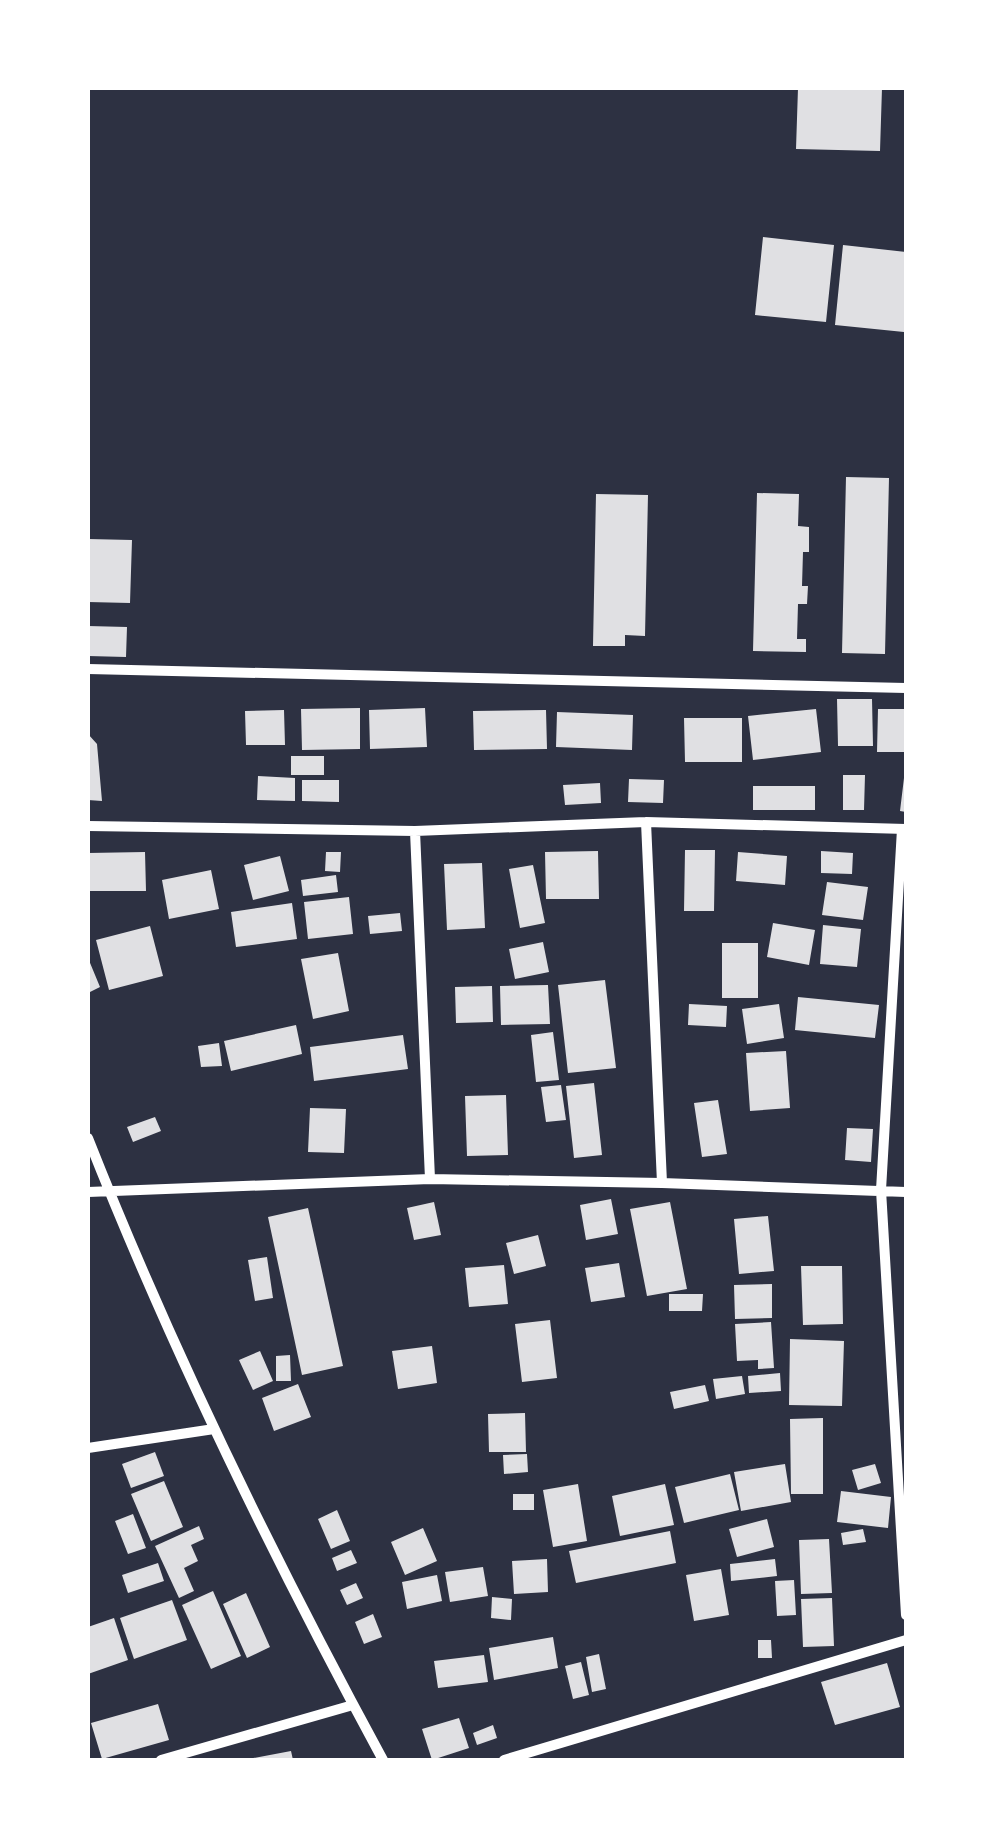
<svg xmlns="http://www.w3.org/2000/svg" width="994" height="1848" viewBox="0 0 994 1848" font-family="'Public Sans',sans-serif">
<rect width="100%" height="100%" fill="#2d3142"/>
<path fill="#e0e0e3" d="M798,88H882L880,151L796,149Z
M763,237L834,245L826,322L755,315Z
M843,245L906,252L904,332L835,325Z
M846,477L889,478L885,654L842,653Z
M757,493L799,494L798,526L809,527V552H803L802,586H808L807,604H798L797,639H806V652L753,651Z
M596,494L648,495L645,636L625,635V646H593Z
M88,539L132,540L130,603L88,602Z
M88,626L127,627L126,657L88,656Z
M837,699H872L873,746H838Z
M360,708V749L302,750L301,709Z
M425,708L427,747L370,749L369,710Z
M816,709L821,752L753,760L748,716Z
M878,709H906V752H877Z
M284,710L285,745H246L245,711Z
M546,710L547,749L474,750L473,711Z
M557,712L633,715L632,750L556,747Z
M684,718H742V762H685Z
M88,734L97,744L102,801L88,800Z
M291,756H324V775H291Z
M843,775H865L864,810H843Z
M258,776L295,778V801L257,800Z
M904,778L906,779V812L900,811Z
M629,779L664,780L663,803L628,802Z
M302,780H339V802L302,801Z
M600,783L601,803L565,805L563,785Z
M753,786H815V810H753Z
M685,850H715L714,911H684Z
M598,851L599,899H546L545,852Z
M821,851L853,853L852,874L821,873Z
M145,852L146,891H88V853Z
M326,852H341L340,872L325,871Z
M738,852L787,856L785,885L736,881Z
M280,856L289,891L253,900L244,865Z
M482,863L485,928L447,930L444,864Z
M533,865L545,923L520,928L509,869Z
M211,870L219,909L169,919L162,880Z
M336,875L338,892L303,896L301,880Z
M827,882L868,887L863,920L822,915Z
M349,897L353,934L308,939L304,902Z
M292,903L297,939L236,947L231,912Z
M400,913L402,931L370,934L368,916Z
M773,923L815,930L809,965L767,957Z
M823,925L861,929L857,967L820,964Z
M150,926L163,976L109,990L96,940Z
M543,942L549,972L515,979L509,949Z
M722,943H758V998H722Z
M338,953L349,1011L313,1019L301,959Z
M88,958L100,987L88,993Z
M605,980L616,1068L568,1073L558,985Z
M548,985L550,1024L501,1025L500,986Z
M492,986L493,1022L456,1023L455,987Z
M798,997L879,1005L875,1038L795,1030Z
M689,1004L727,1006L726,1027L688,1025Z
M779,1004L784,1038L747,1044L742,1009Z
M296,1025L302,1054L231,1071L224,1041Z
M553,1032L559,1080L536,1082L531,1035Z
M403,1035L408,1069L314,1081L310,1047Z
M219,1043L222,1066L201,1067L198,1046Z
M786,1051L790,1108L750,1111L746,1053Z
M594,1083L602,1155L574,1158L566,1086Z
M561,1085L566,1120L546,1122L541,1087Z
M506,1095L508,1155L467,1156L465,1096Z
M718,1100L727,1154L702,1157L694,1103Z
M310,1108L346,1109L344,1153L308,1152Z
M155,1117L161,1131L133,1142L127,1127Z
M847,1128L873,1129L871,1162L845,1160Z
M611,1199L618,1234L586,1240L580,1205Z
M434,1202L441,1235L414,1240L407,1208Z
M670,1202L687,1289L647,1296L630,1209Z
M308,1208L343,1366L302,1375L268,1217Z
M768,1216L774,1271L739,1274L734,1219Z
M538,1235L546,1266L514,1274L506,1243Z
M267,1257L273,1298L255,1301L248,1260Z
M619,1263L625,1297L591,1302L585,1268Z
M504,1265L508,1304L469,1307L465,1268Z
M801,1266H842L843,1324L803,1325Z
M772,1284V1318L735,1319L734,1285Z
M669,1294H703L702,1311H669Z
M550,1320L557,1378L522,1382L515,1324Z
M771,1322L774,1368L758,1369V1360L737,1361L735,1324Z
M790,1339L844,1341L842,1406L789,1405Z
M432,1346L437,1383L398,1389L392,1351Z
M260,1351L273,1381L253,1390L239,1360Z
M290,1355L291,1381H276V1356Z
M780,1373L781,1391L749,1393L748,1376Z
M742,1376L745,1394L716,1399L713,1379Z
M298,1384L311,1417L274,1431L262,1398Z
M705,1385L709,1401L674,1409L670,1392Z
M525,1413L526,1452H489L488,1414Z
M823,1418V1494H791L790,1419Z
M155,1452L164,1476L131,1488L122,1464Z
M527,1454L528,1472L504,1474L503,1455Z
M785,1464L791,1502L741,1511L734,1472Z
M875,1464L881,1483L858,1490L852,1470Z
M730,1474L739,1510L684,1523L675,1487Z
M164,1481L183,1527L151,1541L131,1494Z
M578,1484L587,1541L553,1547L543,1490Z
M665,1484L674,1525L620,1536L612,1496Z
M841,1491L891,1497L888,1528L837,1522Z
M513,1494H534V1510H513Z
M337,1510L350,1541L331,1549L318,1519Z
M133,1514L146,1548L128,1554L115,1521Z
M767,1519L774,1547L737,1557L729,1529Z
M199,1526L204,1539L191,1545L198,1561L184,1568L194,1591L179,1598L155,1546Z
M423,1528L437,1561L405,1575L391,1542Z
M863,1529L866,1542L843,1545L841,1533Z
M670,1531L676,1563L576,1583L569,1551Z
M829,1539L832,1593L801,1594L799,1540Z
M351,1550L357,1563L337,1571L332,1558Z
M547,1559L548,1592L514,1594L512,1561Z
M775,1559L777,1576L731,1581L730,1564Z
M158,1563L164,1581L128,1593L122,1575Z
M483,1567L488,1596L450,1602L445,1572Z
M721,1569L729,1615L694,1621L686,1575Z
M437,1575L442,1601L407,1609L402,1582Z
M794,1580L796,1615L777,1616L775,1581Z
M356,1583L363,1598L347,1605L340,1590Z
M213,1591L241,1656L211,1669L182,1605Z
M246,1593L270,1647L247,1658L223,1604Z
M492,1597L512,1599L511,1620L491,1618Z
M832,1598L834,1646L803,1647L801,1599Z
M172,1600L187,1640L134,1659L120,1618Z
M373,1614L382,1637L364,1644L355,1622Z
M114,1618L128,1660L88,1674V1627Z
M553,1637L558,1668L494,1680L489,1648Z
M758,1640H771L772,1658H758Z
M599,1654L606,1689L592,1692L586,1657Z
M484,1655L488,1682L438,1688L434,1661Z
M581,1662L589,1695L573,1699L565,1666Z
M887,1663L900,1707L835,1725L821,1682Z
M158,1704L169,1740L102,1759L91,1723Z
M459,1718L469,1748L432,1760L422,1729Z
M493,1725L497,1738L477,1745L473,1733Z
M291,1751L293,1760H249L248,1759Z"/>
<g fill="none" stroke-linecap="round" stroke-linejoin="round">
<path stroke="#fff" stroke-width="10" d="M88,669L906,688
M646,822L662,1183
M88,826L415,831L646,822L906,829
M902,829L881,1190L906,1615
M415,831L430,1179
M88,1138C172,1351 274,1559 383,1760
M88,1192L430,1179L662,1183L906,1192
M88,1448L214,1429
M161,1760L353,1705
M504,1760L906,1640"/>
</g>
<rect width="994" height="1848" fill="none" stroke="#ffffff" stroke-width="180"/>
</svg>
